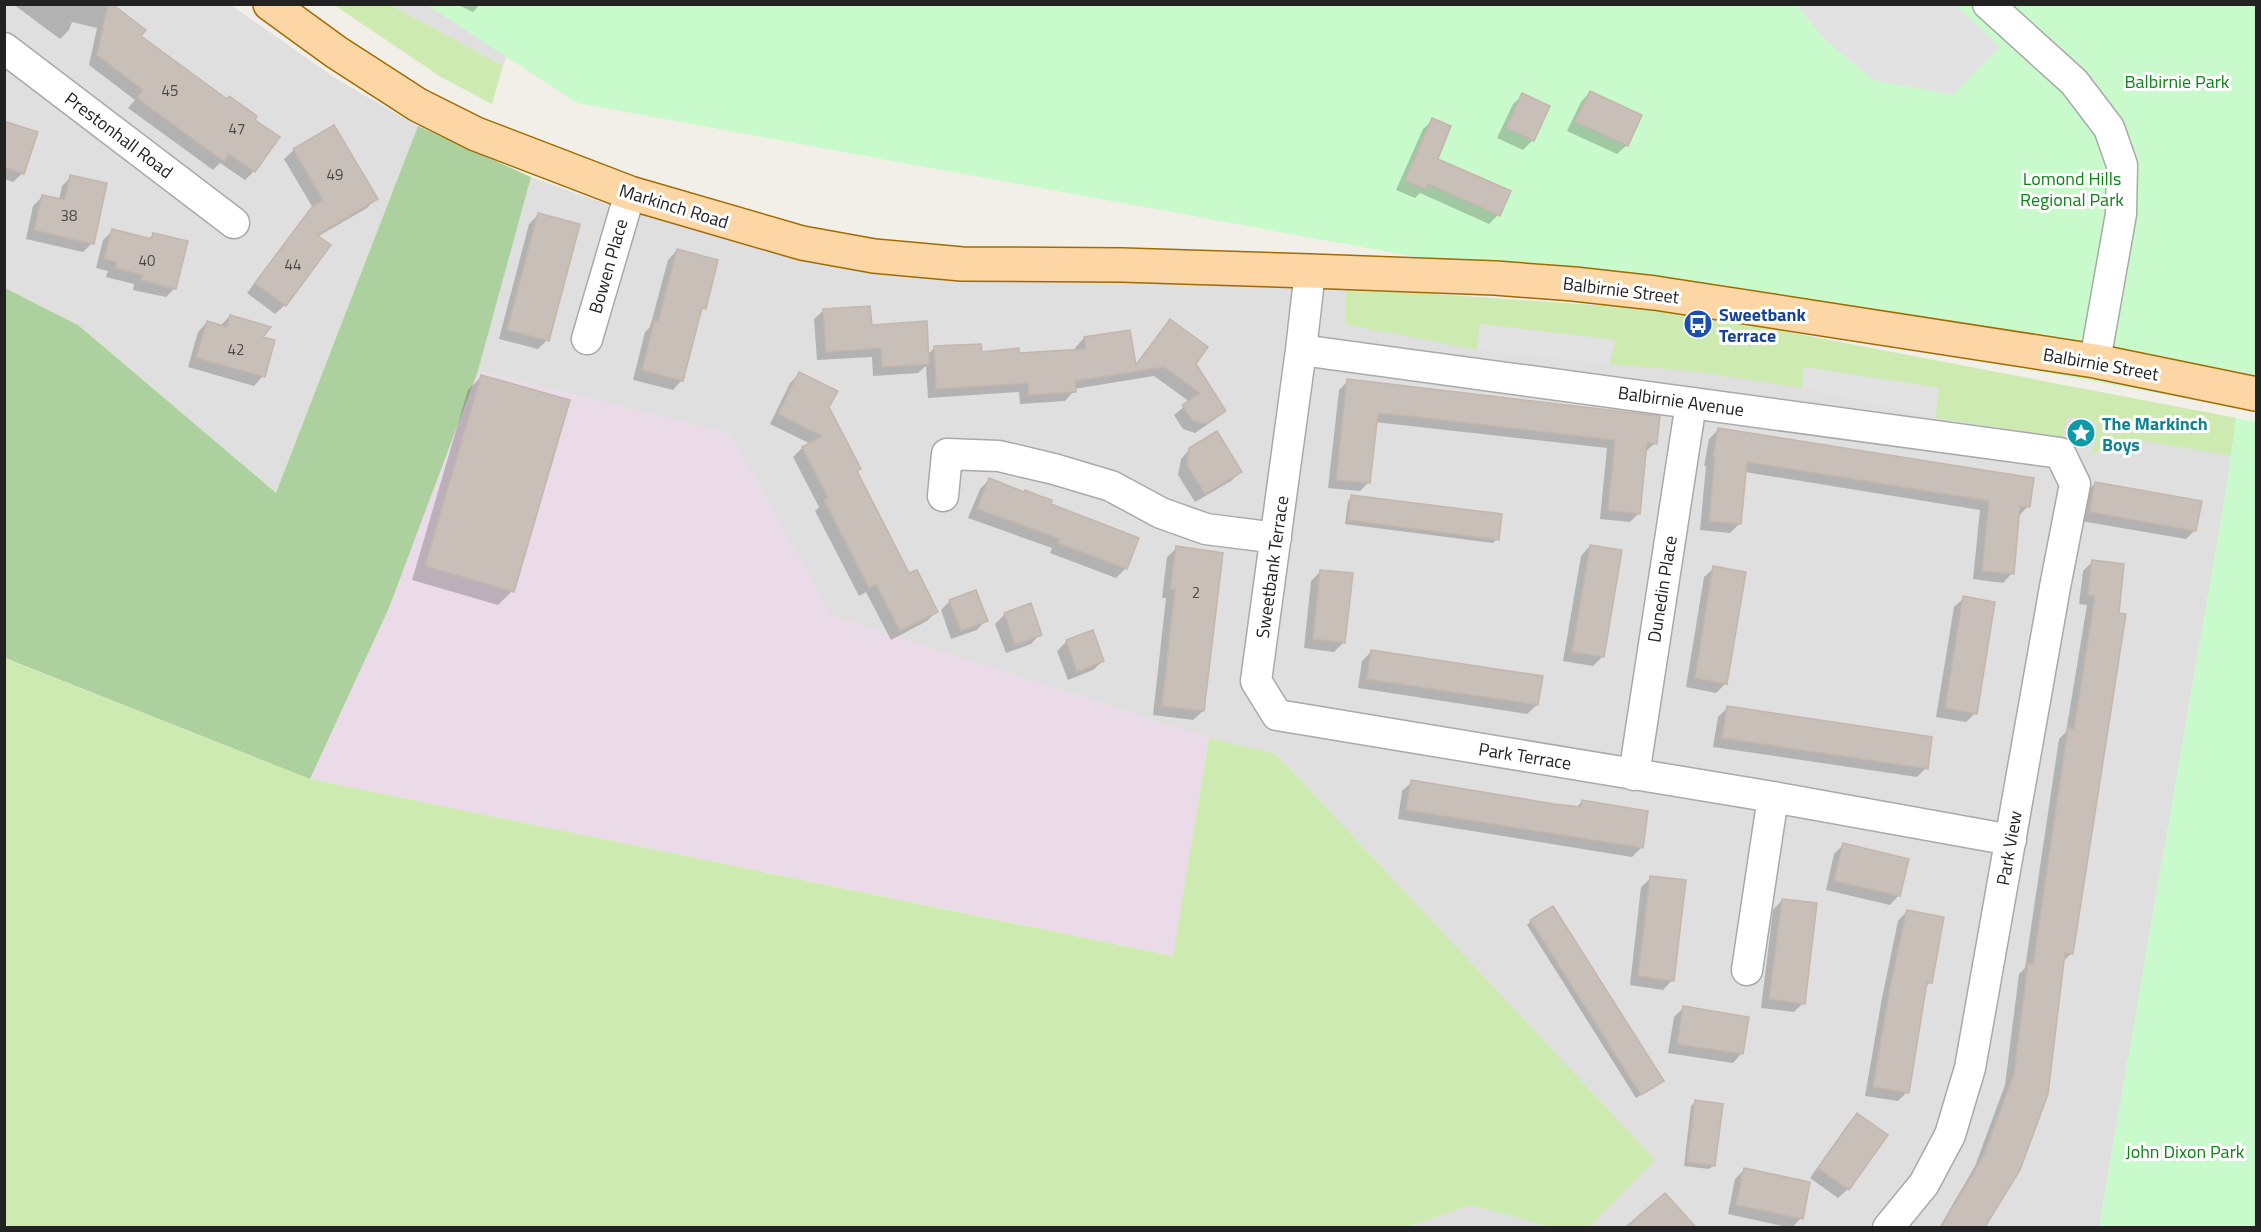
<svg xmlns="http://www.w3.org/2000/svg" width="2261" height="1232" viewBox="0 0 2261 1232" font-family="'Titillium Web',sans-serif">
<rect width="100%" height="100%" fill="#f2efe9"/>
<path fill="#e0dfdf" d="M4,5H231L338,80L418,126L276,494L78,325L5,288Z
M391,5H525L503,66Z
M531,177L589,198L684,227L815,261L1013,280L1291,284L1649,309L1714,318L2236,418L2226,491L2099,1227H1588L1654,1160L1276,754L1209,738L831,616L730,434L478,371Z
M1471,1205L1551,1227L1405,1228Z"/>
<path fill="#ebdbe8" d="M478,371L730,434L832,616L1209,738L1174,956L310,779L389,608Z"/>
<path fill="#cdebb0" d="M334,5H391L503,66L492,104L441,77Z
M1346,288L1649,309L1714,318L2236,418L2231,456L2128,438L2090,455L2095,444L2097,423L2083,417L2067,418L2063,437L1935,418L1939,388L1804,367L1802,388L1691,371L1609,364L1615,340L1480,324L1477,350L1345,324Z
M4,658L310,779L1173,956L1209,738L1276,754L1655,1160L1588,1228L1551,1227L1471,1205L1405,1228L5,1227Z"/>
<path fill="#add19e" d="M418,126L531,177L478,371L389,608L310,779L5,658V288L78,325L276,493Z"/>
<path fill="#c8facc" d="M427,5H2256V411L577,103Z
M2236,418L2256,422V1227H2099L2226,491Z"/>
<path fill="#e2e2e2" d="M1797,5H1956L2000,47L1953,95L1873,80L1824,39Z
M1480,324L1616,340L1609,364L1477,350Z
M1804,367L1939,388L1935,418L1802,388Z"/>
<path fill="#0003" d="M13,4H107L143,30L139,36L253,120L254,171L245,180L220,163L213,170L128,108L135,100L89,65L97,28L72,22L69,30L60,39Z
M456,4H480L473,12Z
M1590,92L1627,145L1617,154L1567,131L1581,102Z
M1523,95L1548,106L1533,140L1523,150L1497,138L1513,104Z
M1433,120L1436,159L1498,215L1489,224L1420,193L1415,198L1396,190L1423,129Z
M4,123L23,173L13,182L4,179Z
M294,150L376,198L367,208L317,237L329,246L285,305L275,314L247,293L303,218L313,208L284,159Z
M71,177L92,243L83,252L26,239L33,206L43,196L59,200L62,186Z
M538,215L547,340L538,349L499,339L529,224Z
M112,231L148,240L153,234L175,288L166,297L133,290L134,284L106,277L108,271L96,268L103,240Z
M677,250L704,308L699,313L682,380L673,390L633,380L645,332L650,327L668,260Z
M824,310L870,326L927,355L934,348L980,353L1018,354L1076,351L1075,348L1084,338L1135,365L1170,320L1194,364L1224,411L1214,420L1195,433L1183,429L1174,415L1190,402L1154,376L1074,389V391L1065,401L1020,404L1019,392L928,398L926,366L918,373L873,376L872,357L817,360L814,319Z
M230,316L261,338L263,376L254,386L188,367L198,332L207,322L220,326Z
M799,374L828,407L859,469L856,473L909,576L936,612L927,621L891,640L866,592L859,596L815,511L819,507L793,457L802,448L811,444L770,424L790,383Z
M482,376L512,591L498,605L412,580L468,390Z
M1348,381L1655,443L1645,452L1639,513L1630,522L1600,519L1607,448L1375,422L1369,482L1360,491L1328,488L1339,390Z
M1718,430L2028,506L2019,516L2012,573L2003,583L1973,579L1980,510L1745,472L1740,523L1730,533L1700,530L1706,466H1704L1709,439Z
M1190,449L1240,472L1231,481L1195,502L1178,475L1181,459Z
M989,480L1049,505L1126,568L1116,578L1050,553L1052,548L968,518L980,489Z
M2095,483L2195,530L2186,539L2081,521L2086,493Z
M1352,497L1497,539L1493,543L1345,524L1348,501Z
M1590,546L1603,656L1593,666L1563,661L1581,556Z
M1177,548L1203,711L1193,720L1153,715L1166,598H1162L1167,557Z
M2092,562L2122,565L2072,953L2062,962L2018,1170L1984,1228H1939L1975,1166L2005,1085L2019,974L2025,968L2059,739L2066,732L2087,605L2079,604L2083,571Z
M1714,568L1726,683L1716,693L1686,687L1704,577Z
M1320,572L1344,642L1334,652L1304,648L1311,581Z
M1964,598L1975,713L1966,722L1936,717L1954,607Z
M950,601L986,620L977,630L951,639L941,610Z
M1030,605L1040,634L1031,644L1006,653L995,624L1004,615Z
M1092,632L1103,661L1093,670L1068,680L1057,651L1066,642Z
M1371,652L1537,705L1527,714L1358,688L1362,661Z
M1727,708L1926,768L1917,777L1713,747L1718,717Z
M1412,782L1576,808L1582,801L1647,812L1641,848L1632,857L1398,819L1402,791Z
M1843,845L1899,895L1890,905L1826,890L1834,854Z
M1651,878L1672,980L1663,990L1630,985L1641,887Z
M1782,900L1803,1003L1794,1012L1761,1008L1773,910Z
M1907,911L1930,982L1925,988L1907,1092L1898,1101L1865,1096L1882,998L1898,921Z
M1531,921L1662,1081L1657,1085L1636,1098L1527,925Z
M1683,1008L1742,1053L1733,1063L1668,1053L1674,1017Z
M1696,1101L1714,1165L1709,1169L1684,1166L1691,1106Z
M1857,1115L1886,1136L1848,1189L1838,1198L1810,1178L1848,1124Z
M1745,1169L1801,1218L1792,1228L1728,1214L1735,1179Z
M1634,1222H1689L1684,1228H1629Z"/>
<path fill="#c7bfb8" stroke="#c4b6ab" stroke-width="1.5" d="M108,4H112L146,30L141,36L227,99L229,96L257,116L255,120L280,137L255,172L229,154L224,161L197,142L137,98L143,90L97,55Z
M1590,91L1642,115L1628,146L1575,122Z
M1522,93L1550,106L1534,141L1506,128Z
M1432,118L1451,126L1438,159L1511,191L1500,216L1428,184L1425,190L1405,180Z
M4,121L38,132L24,174L4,167Z
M334,125L378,199L317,235L331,245L286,306L255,283L312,207L323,200L293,149Z
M70,175L107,183L94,244L34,230L42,195L65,200Z
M538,213L580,224L549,341L507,330Z
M112,229L152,239L153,233L188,241L176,289L141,280L143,275L115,268L116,262L104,259Z
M677,249L718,260L706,309L702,308L683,381L642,370L654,321L658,322Z
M870,306L872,325L927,321L929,364L882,367L881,348L826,352L823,309Z
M230,315L271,327L263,337L275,340L265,377L196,358L207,321L227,327Z
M1170,319L1208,347L1196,364L1226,411L1206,424L1192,420L1182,405L1200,393L1164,367L1075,381L1076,392L1029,395L1028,383L936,389L934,346L981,344L982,352L1019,348V353L1086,349L1084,337L1130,330L1136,365Z
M799,372L838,391L829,407L861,469L857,471L909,573L917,570L938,612L900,631L876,584L869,588L824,500L828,498L802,447L822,436L778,414Z
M481,375L570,400L514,592L425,566Z
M1347,379L1660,416L1657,444L1647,443L1640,514L1608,510L1615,440L1409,416L1378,413L1370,483L1336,480Z
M1718,428L2034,478L2030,507L2020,506L2014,574L1982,571L1989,501L1747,462L1741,524L1709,521L1715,457H1713Z
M1217,431L1242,472L1205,494L1187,465L1189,448Z
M989,478L1024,492L1025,490L1040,496L1052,500L1051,504L1139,538L1127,569L1058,543L1060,539L977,509Z
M2095,482L2202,501L2196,531L2090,512Z
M1351,495L1502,514L1499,540L1348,520Z
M1590,545L1622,550L1604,657L1572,652Z
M1176,546L1223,553L1204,711L1162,706L1175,589H1170Z
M2092,560L2124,564L2119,613L2126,614L2073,954L2065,953L2048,1094L2020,1170L1985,1227H1941L1984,1155L2014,1074L2028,963L2033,964L2068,728L2074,729L2095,596L2088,595Z
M1713,566L1746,572L1727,684L1695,678Z
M1320,570L1353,573L1345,643L1313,639Z
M976,590L988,621L961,631L949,600Z
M1963,596L1995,602L1977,714L1945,708Z
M1031,603L1042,635L1015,645L1004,613Z
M1093,630L1104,661L1077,672L1066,640Z
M1371,650L1543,676L1538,705L1367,679Z
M1727,706L1932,737L1928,769L1722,738Z
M1411,780L1554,804L1581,807L1582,800L1648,811L1643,848L1406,810Z
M1843,843L1909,859L1900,896L1834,881Z
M1650,876L1686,880L1674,981L1638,976Z
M1782,899L1817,903L1805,1004L1769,999Z
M1553,906L1664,1081L1641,1095L1530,920Z
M1907,910L1944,917L1932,983L1927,982L1909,1093L1873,1087L1890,987Z
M1683,1006L1749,1017L1743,1054L1677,1044Z
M1695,1100L1723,1104L1715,1166L1687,1162Z
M1857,1113L1888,1135L1849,1190L1818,1168Z
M1744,1168L1810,1182L1803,1219L1736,1205Z
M1665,1193L1696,1227H1626Z"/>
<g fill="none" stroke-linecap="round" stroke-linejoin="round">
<g stroke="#a9a9a9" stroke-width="33">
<path id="minor" d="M1988,4L2074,82L2109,128L2122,165L2121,214L2095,361
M4,48L234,223
M1310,271L1301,350L1256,681L1277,715L1773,797L2011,840
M587,339L630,193
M1301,350L2060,453L2075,484L2055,587L1970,1068L1950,1135L1924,1184L1888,1228
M943,496L947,454L999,456L1054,469L1111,486L1161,513L1206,529L1276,538
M1634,775L1691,403
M1747,970L1773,797"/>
</g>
<g stroke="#a06b00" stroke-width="36">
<path id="major" d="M270,4L336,52L418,105L476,134L630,193L802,243L874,256L962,264L1122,265L1310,271L1495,278L1574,284L1655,293L2095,361L2256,394"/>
</g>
<use href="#minor" stroke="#fff" stroke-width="30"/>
<use href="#major" stroke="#fcd6a4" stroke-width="33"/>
</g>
<defs>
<g id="bus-disc" transform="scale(1.5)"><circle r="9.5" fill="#1a4fb4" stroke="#fff"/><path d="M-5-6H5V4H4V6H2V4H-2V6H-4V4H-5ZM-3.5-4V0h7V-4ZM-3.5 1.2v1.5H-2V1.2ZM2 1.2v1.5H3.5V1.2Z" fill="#fff"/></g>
<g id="sight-disc" transform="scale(1.5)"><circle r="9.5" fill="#0f9aa8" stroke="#fff"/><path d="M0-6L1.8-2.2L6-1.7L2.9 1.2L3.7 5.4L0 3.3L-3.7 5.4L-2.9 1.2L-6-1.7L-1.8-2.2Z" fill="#fff"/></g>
</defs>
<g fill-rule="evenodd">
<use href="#bus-disc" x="1698" y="324"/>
<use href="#sight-disc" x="2081" y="433"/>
</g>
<g text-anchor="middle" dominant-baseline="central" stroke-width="6" stroke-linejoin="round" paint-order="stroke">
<g font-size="15" fill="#4b4948">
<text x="170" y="90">45</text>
<text x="237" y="128">47</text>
<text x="335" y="174">49</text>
<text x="69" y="215">38</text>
<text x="147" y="260">40</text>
<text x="293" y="264">44</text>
<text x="236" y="349">42</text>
<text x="1196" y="592">2</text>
</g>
<g font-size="18" fill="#0c8416" stroke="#fff">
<text x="2177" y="81">Balbirnie Park</text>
<text x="2072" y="178">Lomond Hills<tspan x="2072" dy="21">Regional Park</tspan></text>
<text x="2185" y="1151">John Dixon Park</text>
</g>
<g font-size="18" fill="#222" stroke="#fff">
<text transform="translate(119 135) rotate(37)">Prestonhall Road</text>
<text transform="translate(674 206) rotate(17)">Markinch Road</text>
<text transform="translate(608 266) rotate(-74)">Bowen Place</text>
<text transform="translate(1621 290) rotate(7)">Balbirnie Street</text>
<text transform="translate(2101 364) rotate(10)">Balbirnie Street</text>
<text transform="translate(1681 401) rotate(8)">Balbirnie Avenue</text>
<text transform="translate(1272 567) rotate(-82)">Sweetbank Terrace</text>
<text transform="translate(1662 589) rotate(-81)">Dunedin Place</text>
<text transform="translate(1525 756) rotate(9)">Park Terrace</text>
<text transform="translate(2009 848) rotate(-80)">Park View</text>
</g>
<g font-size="18" font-weight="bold" fill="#164399" stroke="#fff" text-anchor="start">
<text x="1719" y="314">Sweetbank<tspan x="1719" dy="21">Terrace</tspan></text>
</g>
<g font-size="18" font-weight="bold" fill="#0d838f" stroke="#fff" text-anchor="start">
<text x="2102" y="423">The Markinch<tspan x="2102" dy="21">Boys</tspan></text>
</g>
</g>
<rect width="2261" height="1232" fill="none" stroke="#222222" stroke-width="12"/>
</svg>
